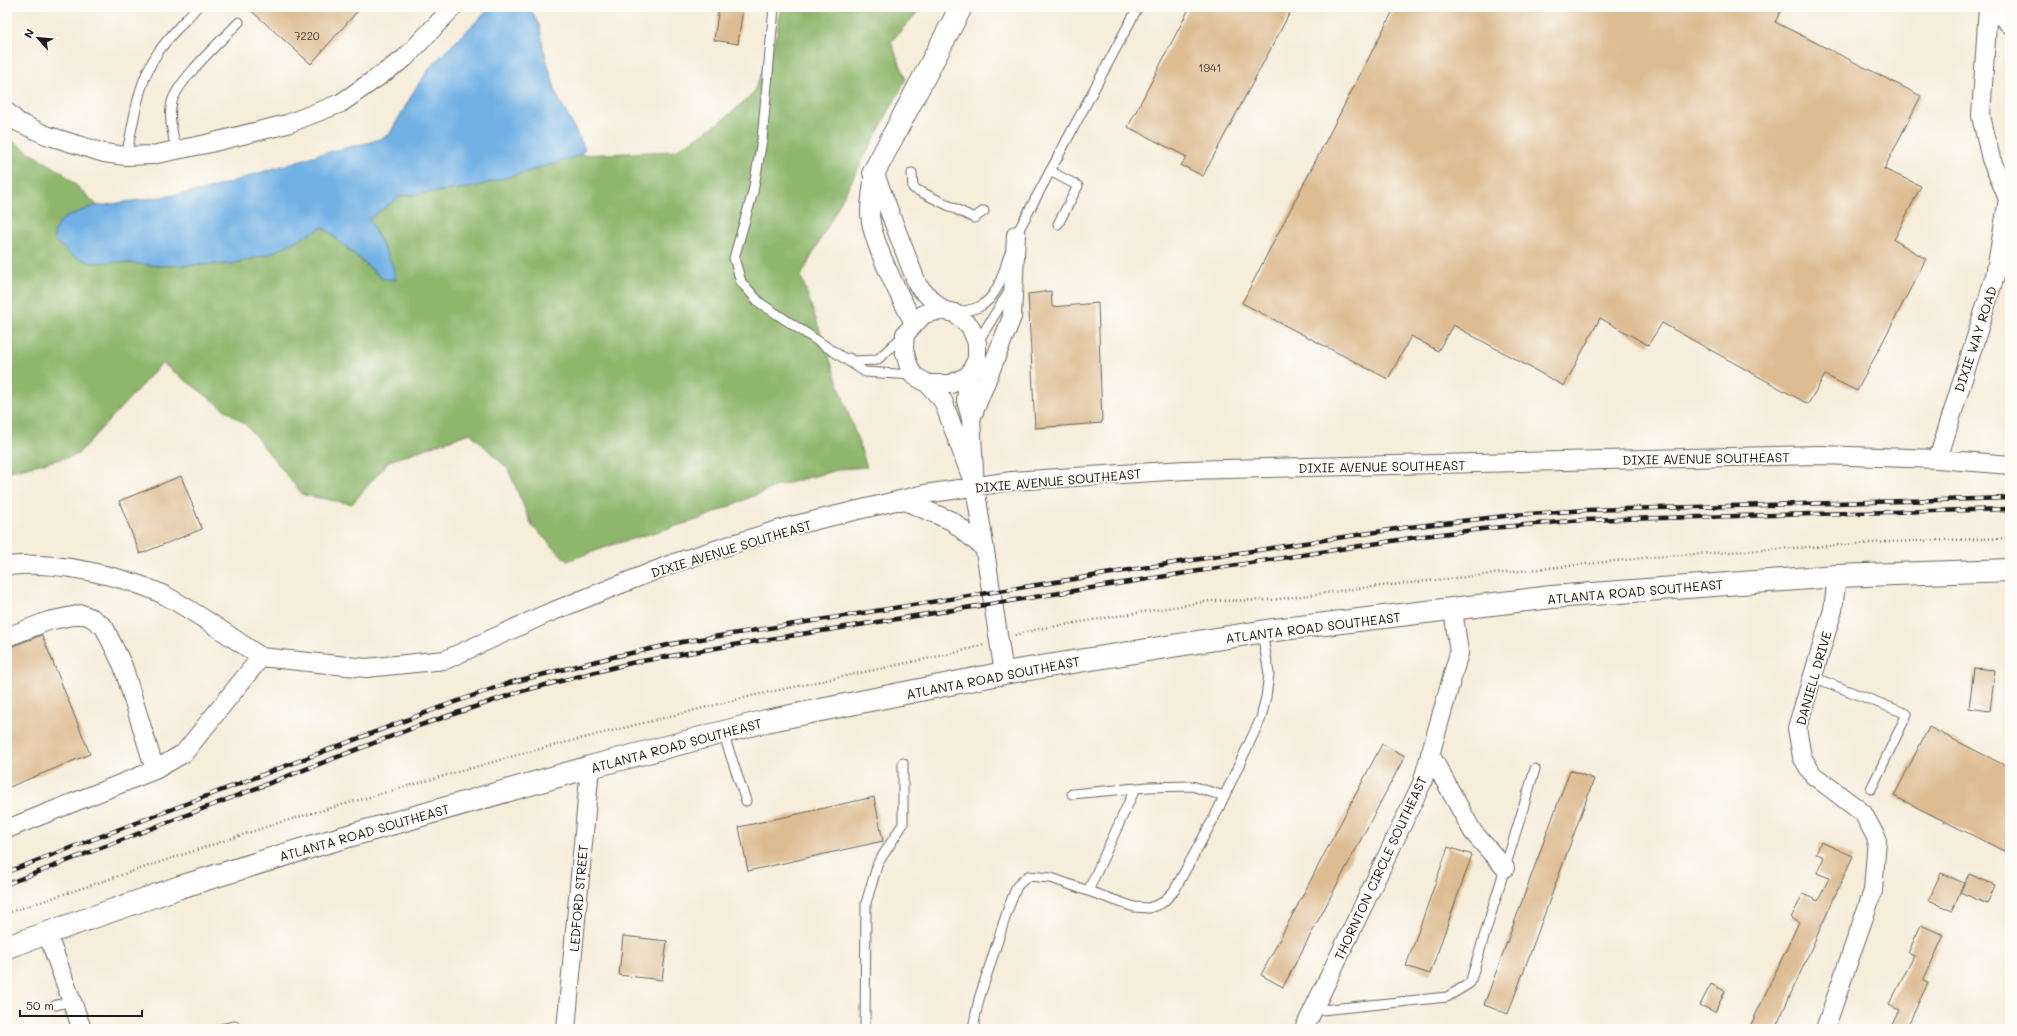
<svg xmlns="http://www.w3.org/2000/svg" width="2017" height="1036" viewBox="0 0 2017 1036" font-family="Mali,sans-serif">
<rect width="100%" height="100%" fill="#fdfcf7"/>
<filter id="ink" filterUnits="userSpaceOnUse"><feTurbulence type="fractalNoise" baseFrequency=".025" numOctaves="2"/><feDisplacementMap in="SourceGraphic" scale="8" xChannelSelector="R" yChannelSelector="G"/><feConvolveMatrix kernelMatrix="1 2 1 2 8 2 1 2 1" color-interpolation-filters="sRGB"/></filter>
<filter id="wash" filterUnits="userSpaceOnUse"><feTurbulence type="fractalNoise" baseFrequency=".012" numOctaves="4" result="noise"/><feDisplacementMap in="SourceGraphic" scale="16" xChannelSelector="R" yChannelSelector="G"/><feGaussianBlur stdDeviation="0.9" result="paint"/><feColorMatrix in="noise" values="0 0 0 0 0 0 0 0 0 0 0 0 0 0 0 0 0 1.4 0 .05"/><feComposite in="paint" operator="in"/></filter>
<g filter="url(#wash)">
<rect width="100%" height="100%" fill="#f6edda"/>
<path fill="#8eb66c" stroke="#556944" d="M781,7H922L891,42L906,79L801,276L867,467L841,469L777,486L700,519L615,544L567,561L532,526L508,469L470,433L389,461L352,504L303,495L246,425L162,363L77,455L7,472V138L63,173L98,206L64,218L91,263L119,262L159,266L232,264L323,227L382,279L393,266L369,219L401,196L474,187L580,155L675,151L719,123L753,94L777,33Z"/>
<path fill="#70b0e4" stroke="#466680" d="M491,7H529L540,27L543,47L556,93L585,149L580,155L557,163L474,187L401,196L369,219L393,266L396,280L383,279L323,227L270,254L232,264L159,266L119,262L91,263L71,255L54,240L55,229L64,218L91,207L202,191L320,154L371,142L389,135L417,86L432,65Z"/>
<g id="blocks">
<path fill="#ddbc92" d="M247,7H361L311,64Z
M719,7H743L738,44L714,40Z
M1190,7H1293L1203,176L1181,165L1187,157L1128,127Z
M1395,7H1783L1775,22L1921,96L1884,169L1921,186L1894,240L1926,259L1857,391L1825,375L1808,404L1662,323L1648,345L1600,318L1564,386L1453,325L1438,351L1411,336L1388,379L1242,303Z
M1051,291L1052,307L1098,303L1102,423L1035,428L1028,294Z
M181,476L202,529L140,554L119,501Z
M42,635L90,754L7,788V648Z
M1974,668L1995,670L1990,711L1969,708Z
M1929,727L2010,768V854L1894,796Z
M1382,744L1405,756L1283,987L1261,975Z
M1570,770L1594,779L1508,1014L1484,1005Z
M874,797L883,841L748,871L739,827Z
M1821,842L1853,856L1775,1029H1749L1799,922L1791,918L1803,894L1818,901L1829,878L1817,873L1824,857L1816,853Z
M1448,847L1472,855L1430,974L1406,966Z
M1941,873L1964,883L1952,911L1929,900Z
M1969,874L1995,885L1987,904L1960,892Z
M1921,925L1944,935L1923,981L1928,983L1906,1029H1890L1899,1010L1889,1005L1914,956L1908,953Z
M623,936L667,941L662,980L619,975Z
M1711,984L1725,991L1715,1012L1700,1005Z"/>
</g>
</g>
<g filter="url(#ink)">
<use href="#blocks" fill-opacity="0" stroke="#68655e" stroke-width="1"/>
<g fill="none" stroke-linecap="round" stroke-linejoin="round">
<g stroke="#68655e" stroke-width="11">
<path id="service" d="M774,7L762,140L753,192L734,258L741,282L760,303L865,372L913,375
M176,150C173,134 168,117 172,102C178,80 222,40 239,22
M126,156C134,123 137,83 157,54C168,37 184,22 197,7
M1050,171L1078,186L1058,224
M912,173L913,188L974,218L984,211
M1015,237L1138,7
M955,313C962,311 972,310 979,307C998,297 1003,274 1009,255
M977,343L1010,290
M849,358L853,361L877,360L904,335
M1813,677L1907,714L1871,789
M723,733L746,801
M1072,794L1148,787L1192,786L1224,796
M1088,891L1135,789
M56,1005L72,1001
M1312,1011L1447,997L1470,983L1535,769
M221,1029L235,1026
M865,1029L866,903L878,863L903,824V763
M975,1029L974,1023L979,999L1008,909L1017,886L1028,876L1051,878L1134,907L1149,908L1162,903L1174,891L1215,816L1261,718L1266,697L1269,674L1262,632"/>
</g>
<g stroke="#68655e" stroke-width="20">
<path id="minor" d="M1992,7L2010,25
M7,112L18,122L46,135L104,153L126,156L152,155L206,144L287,124L341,103L405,58L453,7
M874,172C873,185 870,199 870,212C870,240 900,297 914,323
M876,177L918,286L942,310
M928,384H951L969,375
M971,419L1012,317L1016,235
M1938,459L1995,276L2008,199L1991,159L1981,116L1988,7
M975,487L943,401L928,384L913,375L908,364L904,349L905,334L924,314L942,310L954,313L970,326L977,343V359L969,375L966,400L971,419L975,487L1004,673
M902,500L952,521L984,548
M7,566C18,565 29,564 40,565C76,566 135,580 166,596C199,614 230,636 261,657
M7,637L48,621L82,614L92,618L104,627L123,666L155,770
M1430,754L1473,832L1505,868
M7,829L155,770L184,753L261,657L366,668L445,660L546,614L674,563L787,527L925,494L1012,481L1185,470L1820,455L1938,459L2010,465
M47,933L82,1029
M566,1029L590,767
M1304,1029L1422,783L1459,653L1453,609
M1825,1029L1873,891L1877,839L1863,813L1813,775L1802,757L1797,728L1833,610L1837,576"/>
</g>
<g stroke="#68655e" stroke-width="24">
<path id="tertiary" d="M874,172L961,7"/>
</g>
<g stroke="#68655e" stroke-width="24">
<path id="secondary" d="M7,947L180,887L317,845L590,767L766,721L1004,673L1266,631L1552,597L1837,576L2010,570"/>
</g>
<path stroke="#68655e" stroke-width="2.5" stroke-dasharray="1 3" stroke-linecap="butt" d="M1015,635L1038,629L1210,601L1271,600L1362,588L1652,557L1887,542L2010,538
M7,913L278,823L528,752L751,696L954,653L983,645"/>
<use href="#service" stroke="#fff" stroke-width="9"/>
<use href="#minor" stroke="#fff" stroke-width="18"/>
<use href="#tertiary" stroke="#fff" stroke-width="22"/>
<use href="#secondary" stroke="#fff" stroke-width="22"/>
<g stroke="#1c1c1c" stroke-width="4.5">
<path id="rail" d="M7,872L438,708L509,683L613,657L682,642L1180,562L1409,527L1514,515L1587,510L2010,498
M7,884L418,726L522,691L631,663L739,644L1173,575L1424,536L1491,528L1583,520L2010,509"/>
</g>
<use href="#rail" stroke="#fdfcf7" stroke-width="3" stroke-dasharray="9" stroke-linecap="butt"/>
</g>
</g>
<g text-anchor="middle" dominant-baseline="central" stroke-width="4" stroke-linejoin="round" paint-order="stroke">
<g font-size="11" fill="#4c443a">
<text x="307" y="35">7220</text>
<text x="1210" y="67">1941</text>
</g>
<g font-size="13" fill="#1c1c1c" stroke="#fdfcf7">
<text transform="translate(1975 339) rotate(-72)">DIXIE WAY ROAD</text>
<text transform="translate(1706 458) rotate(-1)">DIXIE AVENUE SOUTHEAST</text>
<text transform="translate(1382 466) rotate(-1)">DIXIE AVENUE SOUTHEAST</text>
<text transform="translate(1058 480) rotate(-5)">DIXIE AVENUE SOUTHEAST</text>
<text transform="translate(731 548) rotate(-17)">DIXIE AVENUE SOUTHEAST</text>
<text transform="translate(1635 591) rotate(-5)">ATLANTA ROAD SOUTHEAST</text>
<text transform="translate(1313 627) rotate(-7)">ATLANTA ROAD SOUTHEAST</text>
<text transform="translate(993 677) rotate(-11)">ATLANTA ROAD SOUTHEAST</text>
<text transform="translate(1813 678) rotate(-74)">DANIELL DRIVE</text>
<text transform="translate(676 745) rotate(-15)">ATLANTA ROAD SOUTHEAST</text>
<text transform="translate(364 832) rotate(-16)">ATLANTA ROAD SOUTHEAST</text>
<text transform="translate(1380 868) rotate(-65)">THORNTON CIRCLE SOUTHEAST</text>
<text transform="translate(578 898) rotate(-85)">LEDFORD STREET</text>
</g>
</g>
<rect width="2017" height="1036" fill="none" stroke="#fdfcf7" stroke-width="24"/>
<g transform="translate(38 38) rotate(297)" stroke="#fdfcf7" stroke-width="3" paint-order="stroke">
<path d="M0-3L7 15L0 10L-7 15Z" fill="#1c1c1c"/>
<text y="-6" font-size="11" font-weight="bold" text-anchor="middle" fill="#1c1c1c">N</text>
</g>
<path d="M20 1010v6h122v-6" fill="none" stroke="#1c1c1c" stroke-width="2"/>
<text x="26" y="1010" font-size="12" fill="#1c1c1c" stroke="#fdfcf7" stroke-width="3" paint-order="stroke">50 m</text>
</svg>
